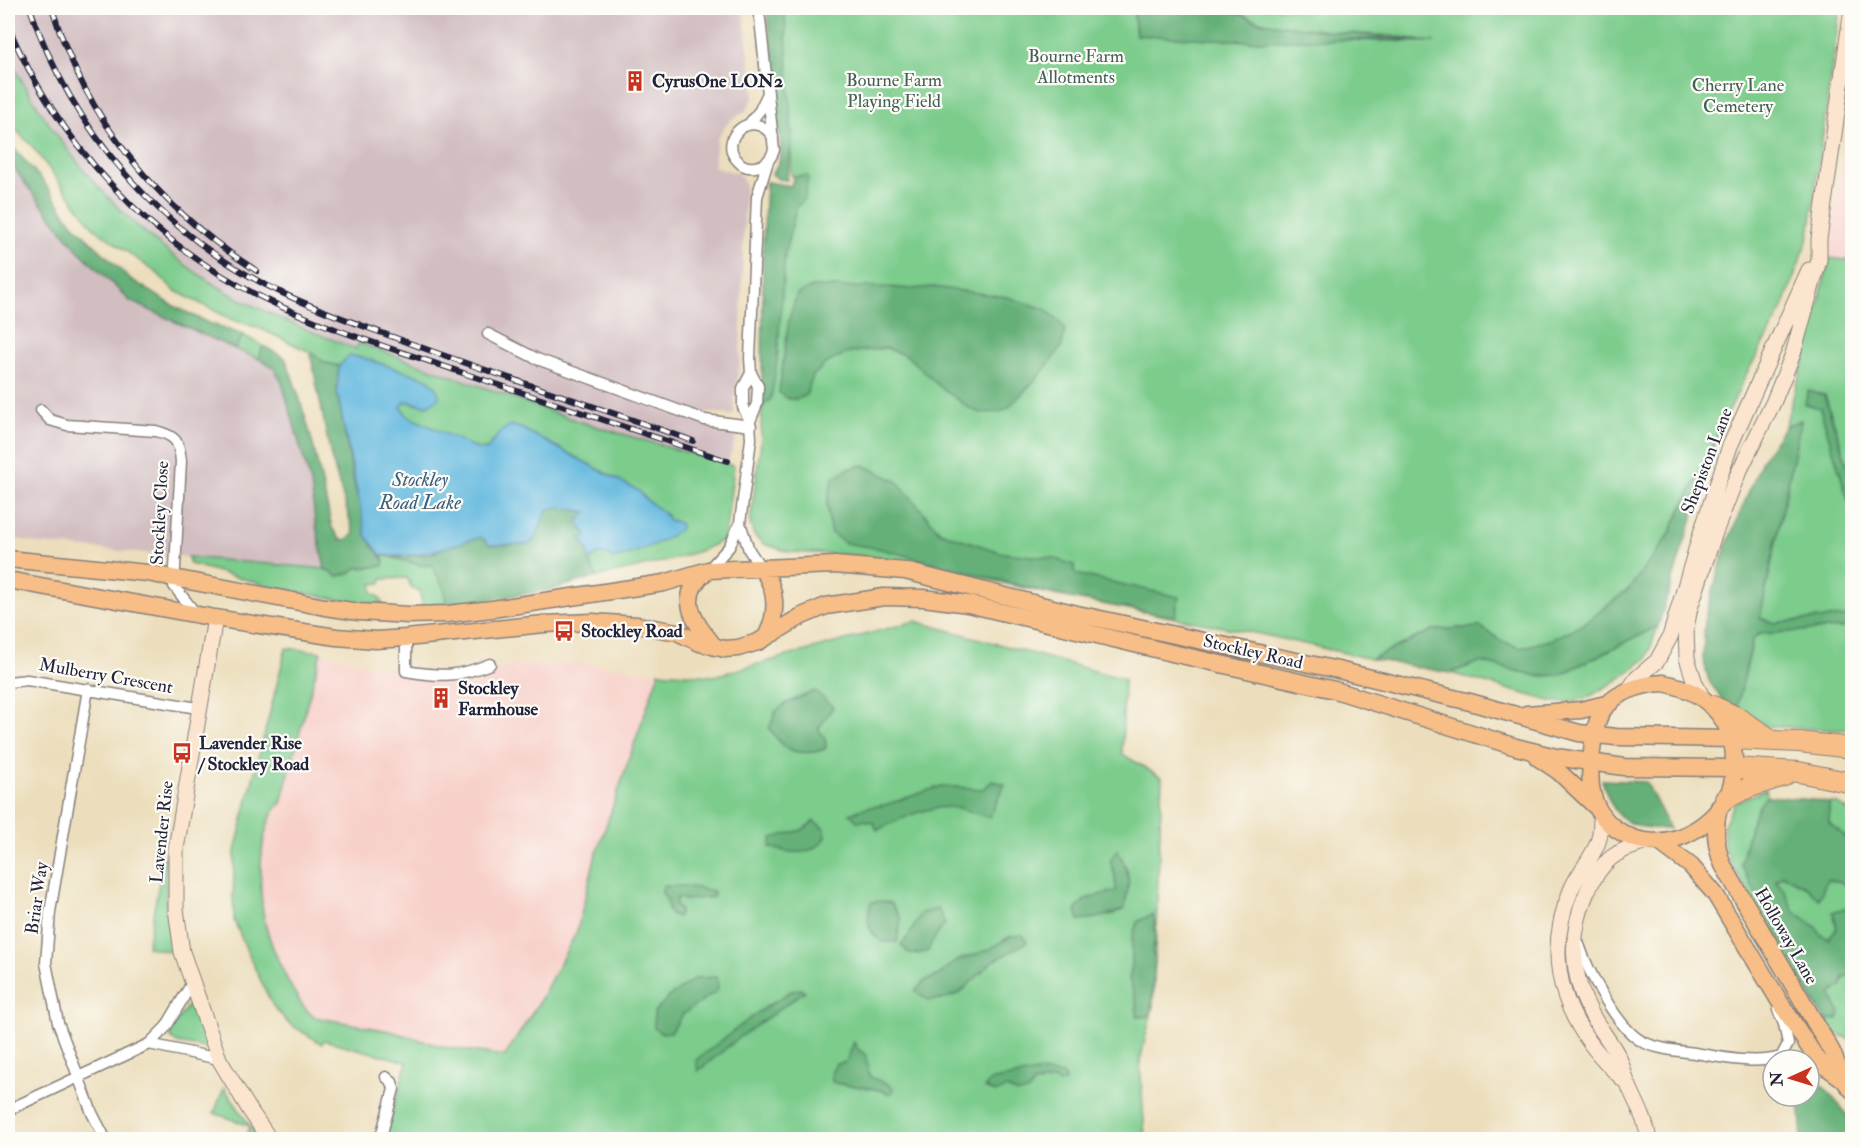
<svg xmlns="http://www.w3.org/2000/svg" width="1860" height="1147" viewBox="0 0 1860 1147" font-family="'IM FELL Double Pica',serif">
<rect width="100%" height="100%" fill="#fdfcf7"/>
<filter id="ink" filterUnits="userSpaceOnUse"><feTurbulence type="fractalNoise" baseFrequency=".0167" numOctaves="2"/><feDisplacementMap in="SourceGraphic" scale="12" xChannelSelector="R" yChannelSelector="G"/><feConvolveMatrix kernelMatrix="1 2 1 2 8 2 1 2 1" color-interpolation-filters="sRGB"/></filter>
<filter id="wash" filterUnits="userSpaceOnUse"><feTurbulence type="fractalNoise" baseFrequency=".008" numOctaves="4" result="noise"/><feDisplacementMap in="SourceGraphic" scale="24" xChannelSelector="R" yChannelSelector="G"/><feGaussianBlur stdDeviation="1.35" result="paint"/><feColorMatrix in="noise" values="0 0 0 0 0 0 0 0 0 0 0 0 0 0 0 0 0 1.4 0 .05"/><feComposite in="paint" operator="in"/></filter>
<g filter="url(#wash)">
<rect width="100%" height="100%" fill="#ecdebc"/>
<path fill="#f7d0c9" d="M1852,92V261L1829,258Z
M321,652L395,672L470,688L483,678L513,664L529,665L582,663L659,672L595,858L577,931L538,1004L506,1056L444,1047L390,1031L314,1017L307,1012L289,983L266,927L262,899V861L266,826L276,807L281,802Z"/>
<path fill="#d2bec1" d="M8,8H743L754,96L745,112L730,120L717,138L714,167L737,173L742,177L745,185L740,361L734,399V415L705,412V425L734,428L736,439L727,464L584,423L359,343L357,350L273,315L213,283L145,234L105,195L63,146L27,93L8,56Z
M8,159L76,248L130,301L273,363L286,375L307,440L315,521L325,569L40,544L8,537Z"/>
<path fill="#7ccc8c" stroke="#4f7764" stroke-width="1.5" d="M783,8H1133L1136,35L1424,42C1409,36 1384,36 1366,34C1319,31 1268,30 1226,8H1840L1809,236L1782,310L1747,373L1668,537L1629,589L1582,625L1550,640L1520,648L1502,641L1481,627L1433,630L1371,659L1260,634L1060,596L898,560L856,555L789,552L764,544L754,535L750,523L761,442L766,182L791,186L794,176H792L791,171L792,140Z
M8,56C59,151 121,224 212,283C257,311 308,330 356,349L359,343L584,423L734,466L725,537C709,555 624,570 597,577L589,561L598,554L624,556L672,535L666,514L645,502L639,491L523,429L487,449L480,450L471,447L407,416L401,407L406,401L418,405L349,357L339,366L326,363L310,352L259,328L233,320L175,291L158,274L94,228L32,146L8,122Z
M1829,258L1852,261V479L1825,395L1805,404L1820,408L1852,512V616L1773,623L1760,618L1801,421L1785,426L1815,319Z
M243,335L263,346L259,359L235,349Z
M381,555L421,565H432L445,591L446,606L423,607L419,590L412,589L407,578L382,579L381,583L372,584V592L379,597L383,604H363L272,587L190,564L188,557L325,569L337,576L348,574L357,568L374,567L384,560Z
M915,621L1124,679L1122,754L1162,778L1153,1006L1140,1061L1145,1139H384L407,1062L324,1040L322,1044L288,1023L273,1006L250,958L234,920L233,897L235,851L286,648L321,652L281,803C256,824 258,898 266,927C273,951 294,1002 314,1017L390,1031L444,1047L505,1056L538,1004L577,931L595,858L659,672L714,676Z
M1658,626L1647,658L1619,679L1587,698L1570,702H1553L1450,673L1480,662L1538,676L1560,675Z
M1852,627V729L1835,730L1766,726L1737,707L1753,639L1759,634Z
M1766,789L1767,796C1749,815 1747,840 1741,865L1805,985L1826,1020L1840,1013L1831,994C1842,987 1838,980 1852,974V1040L1834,1033L1798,980L1730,861L1724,847V824L1735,803Z
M1829,803H1836L1852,813V842L1829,823Z
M164,856L166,859V908L173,952L147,947Z
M1783,875L1807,887L1819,898L1827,880L1839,881L1852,890V909L1847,907L1833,917L1837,928L1828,939L1820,934L1816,927L1793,910L1784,889L1775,881Z
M188,1005H192L195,1008L207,1043L205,1048L177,1043L171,1038L170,1031Z
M224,1088L259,1139H245L250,1126L214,1113Z"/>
<path fill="#65b078" stroke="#44695a" stroke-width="1.5" d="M766,8H783L785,14L792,140L787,180L778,179L772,174L779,162L781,151L773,54Z
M1133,8H1226L1260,22L1335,32L1435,42L1373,39L1249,41L1136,35Z
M8,142L43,181L72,223L129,278L172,305L206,322L243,335L235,349L130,301L76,248L24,182L8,159Z
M794,176H808L805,198L796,208L785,253L777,361L771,399L762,406L763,249L766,182L791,186Z
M812,287H888L911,289L933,287L1007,297L1045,309L1059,321L1065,329L1062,346L1041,374L1008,408L1000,412L982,413L972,410L939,386L907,356L886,348L847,353L825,364L813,376L806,395C796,401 787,402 779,392L789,319L797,294Z
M263,346L285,358C308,416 319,468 332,528L340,539L346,540L354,534L331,457L310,352L326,363L339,366L337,392L355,488L373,547L384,560L383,566L357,568L348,574L337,576L325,569L315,521L311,484L282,383L273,367L259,359Z
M1808,391L1824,395L1852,479V512L1820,408L1805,404Z
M1801,420L1760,618L1774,623L1852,616V627L1759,634L1753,639L1737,707L1725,704L1709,681L1703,659L1705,618L1725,549L1763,458L1785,426Z
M1718,437L1658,626L1560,675L1538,676L1480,662L1450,673L1371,659L1433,630L1481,627L1501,641L1520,648L1550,640L1582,625L1629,589L1668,537Z
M863,465L897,481L940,532L1003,553L1053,558L1074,565L1076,574L1179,597L1175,617L1060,596L881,549L845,543L830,532L827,502L833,478L847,469Z
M558,507L588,512L579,525L587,535L586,538H581L588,551L589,561L597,577L549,590L446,606L445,591L432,565H421L393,557L430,554L449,545L481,537L490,545L529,544L547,510Z
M815,691L833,707L818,729L825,737L826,748C816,754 797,754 786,748C780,744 774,734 769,729L776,711L787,703Z
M1602,780L1646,782L1670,829C1627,828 1615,822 1602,780Z
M992,781L1005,784L990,817C979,816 969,810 958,808C929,804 903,818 877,830L874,823L864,820L857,821L850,814L864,808L885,805L941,786L983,789Z
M1767,796L1813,800L1829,803V823L1852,842V890L1839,881L1827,880L1819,899L1807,887L1783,875L1775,881L1784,889L1793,910L1816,927L1820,934L1828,939L1837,928L1833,912L1847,907L1852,909V974L1843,978L1842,985L1831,994L1840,1013L1838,1019L1826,1020L1805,986L1741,865C1747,840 1749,815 1767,796Z
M814,821L825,829L826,838C810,857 791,854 770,847L772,838L802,830Z
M1117,850C1132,874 1130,883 1124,909C1109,917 1095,919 1079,920L1076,910C1084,895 1101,895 1116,891L1115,875L1110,861Z
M663,886H686L714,891L713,897L685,900L678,897L675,903L680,911L678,917L672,915L668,911L667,900L662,893Z
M882,901L891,903L901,919L897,942H882C866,930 866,920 871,902Z
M938,909L945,923C939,933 931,940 928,951C914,955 909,957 901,944L908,937L921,913Z
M1153,914L1156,936L1152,953L1155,958L1151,1015L1144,1017L1137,1016L1136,1000L1129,979L1132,965V939L1137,922Z
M1023,935L1027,942L992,962L960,993L944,999L927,1000L915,991L925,981L939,975L956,961L988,950L1011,936Z
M717,977L718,990L683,1014L671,1032L660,1033L654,1028V1012L670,996L696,978Z
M800,989L805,991L740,1037L698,1071L696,1060L758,1012L791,991Z
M854,1042L858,1049L865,1054L870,1077L888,1084L894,1090L890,1094C872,1085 852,1088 832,1082V1072L836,1064L846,1062Z
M1809,1070L1852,1120V1139H1802L1799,1096H1809Z
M1037,1072L1064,1075L1065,1082L1059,1084L1054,1080L1034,1084L1028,1092L1016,1093L1006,1088L995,1093L985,1088L989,1081Z"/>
<path fill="#61b7de" stroke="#426c8c" stroke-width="1.5" d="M349,356L361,357L425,378C434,383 438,388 439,398L427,406L406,401L401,407L407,416L480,450L487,449L500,432L511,425L523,429L639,491C648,505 663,509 669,520L680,523V529C662,544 635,553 612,559L609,555L598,554L589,561L588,551L580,538H586L587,535L579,525V519L587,512L558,507L547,510L536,537L529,544L490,545L481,537C447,546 417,560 381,555L366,536L337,392L339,366Z"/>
</g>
<g filter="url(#ink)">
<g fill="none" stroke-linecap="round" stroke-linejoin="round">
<g stroke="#87807c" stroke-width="13">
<path id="street" d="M757,8L760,19L774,150C771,159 765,166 755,167C748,168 742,166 738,161C716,139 753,106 773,137
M749,124L760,110L768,93
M488,334L537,359L705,420L751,426
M41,410L50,420L67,425L156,431C176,436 179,441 181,461L174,586L196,614
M750,421L757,404L758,386L751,373L750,358L757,197L768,161
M740,523L749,550L761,568
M708,570L729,547L740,523L751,439L750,421L743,407V388L751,373
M406,638V671C441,677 458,677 490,664
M8,682L27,680L198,708
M88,689L50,912L46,963L58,1023L92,1113L106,1140
M1578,942C1587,969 1617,1029 1643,1042C1662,1051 1687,1051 1707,1055C1732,1059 1756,1064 1781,1057L1788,1044L1784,1024L1778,1010
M149,1044L219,1059
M8,1110L149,1044L166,1027L192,983
M380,1140L394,1089L392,1082L386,1077"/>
</g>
<g stroke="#87807c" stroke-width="17">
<path id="secondary" d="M215,618L176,849V909L182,952L219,1059L249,1109L270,1140
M1628,691L1637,678L1657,661L1670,637L1701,533L1730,446L1809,270
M1702,697L1695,683L1687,658L1686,628L1690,608L1714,535L1737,476L1773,403L1793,354L1819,260V239L1852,8
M1601,815C1601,824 1601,834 1598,842C1592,859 1578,873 1571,890C1539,967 1569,1031 1627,1083
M1648,842C1615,850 1601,861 1587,892C1569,933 1570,976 1592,1015C1600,1030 1612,1043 1619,1058C1623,1066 1624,1076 1628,1084C1636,1103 1646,1119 1649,1140"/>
</g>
<g stroke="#87807c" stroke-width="19">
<path id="primary" d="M8,559L147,573L325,607L359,612L409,615L447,614L492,609L664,583L708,570L835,565L905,571L1077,614L1338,670L1470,702L1579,733L1616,737L1731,739
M761,568C777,588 778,612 767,635
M707,571C675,596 694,623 715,647
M8,580L215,618L336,637L376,640L406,638L544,624L593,622L637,625L677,632L700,643L725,649L738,648L758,642L802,616L826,606L884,597L924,598L968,604L1172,653L1335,690L1516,747L1556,757L1624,767L1734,768
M1663,683C1703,690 1733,716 1734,759C1734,769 1734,780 1730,790C1717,822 1680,846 1645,841C1635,840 1625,835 1616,829C1589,810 1588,781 1592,751C1593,739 1595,726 1600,715C1611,693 1640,684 1663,683Z
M1526,714L1581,710L1610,703
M1537,757L1558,771L1595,806
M1719,807C1714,828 1715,845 1723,865L1831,1050L1843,1078
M1659,842L1691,866L1715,894L1780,1002L1818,1061L1843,1079L1852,1090"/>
</g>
<g stroke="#87807c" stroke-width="22">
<path id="highway" d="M1713,706L1735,716L1769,738
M1731,739L1799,742L1852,748
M1734,768L1799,772L1852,783
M1725,799L1750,787L1784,776"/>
</g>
<use href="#street" stroke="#fff" stroke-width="10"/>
<use href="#secondary" stroke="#fce5cf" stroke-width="15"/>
<use href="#primary" stroke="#f7be87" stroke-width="16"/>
<use href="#highway" stroke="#f7be87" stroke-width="20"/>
<g stroke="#22223b" stroke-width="6">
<path id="rail" d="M30,8C72,131 162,236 280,292C326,314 375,330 423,348C512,380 603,409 693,441
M52,8C86,120 158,208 257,271
M8,26C58,143 149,242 263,298C327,330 398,350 466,374C554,403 641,433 728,461"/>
</g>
<use href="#rail" stroke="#fdfcf7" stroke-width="4" stroke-dasharray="11" stroke-linecap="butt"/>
</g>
</g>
<defs>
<g id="building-bare" transform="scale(1.62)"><path d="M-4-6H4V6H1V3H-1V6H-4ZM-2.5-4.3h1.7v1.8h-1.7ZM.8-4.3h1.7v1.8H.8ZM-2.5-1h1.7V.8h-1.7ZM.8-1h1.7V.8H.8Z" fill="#c8321e" stroke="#fdfcf7" stroke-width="2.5" paint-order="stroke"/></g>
<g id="bus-bare" transform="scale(1.62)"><path d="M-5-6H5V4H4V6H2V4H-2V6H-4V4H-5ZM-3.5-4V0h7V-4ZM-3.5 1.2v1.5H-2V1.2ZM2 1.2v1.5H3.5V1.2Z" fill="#c8321e" stroke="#fdfcf7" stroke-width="2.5" paint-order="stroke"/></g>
</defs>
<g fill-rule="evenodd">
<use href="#building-bare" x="635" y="81"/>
<use href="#bus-bare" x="564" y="631"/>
<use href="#building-bare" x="441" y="698"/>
<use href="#bus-bare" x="182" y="753"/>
</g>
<g text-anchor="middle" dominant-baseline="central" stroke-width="4.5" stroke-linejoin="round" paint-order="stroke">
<g font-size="18" fill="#425e57" stroke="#fdfcf7">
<text x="1076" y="56">Bourne Farm<tspan x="1076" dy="21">Allotments</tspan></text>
<text x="894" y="80">Bourne Farm<tspan x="894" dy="21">Playing Field</tspan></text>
<text x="1738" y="85">Cherry Lane<tspan x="1738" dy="21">Cemetery</tspan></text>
</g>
<g font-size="18" font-weight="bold" fill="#22223b" stroke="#fdfcf7" text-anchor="start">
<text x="652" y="81">CyrusOne LON2</text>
<text x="581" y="631">Stockley Road</text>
<text x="458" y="688">Stockley<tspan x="458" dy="21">Farmhouse</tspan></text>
<text x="199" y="743">Lavender Rise<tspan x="199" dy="21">/ Stockley Road</tspan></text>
</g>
<g font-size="18" fill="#22223b" stroke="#fdfcf7">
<text transform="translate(1707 461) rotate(-69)">Shepiston Lane</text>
<text transform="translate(160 513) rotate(-87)">Stockley Close</text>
<text transform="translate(1253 652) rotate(13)">Stockley Road</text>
<text transform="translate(106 676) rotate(10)">Mulberry Crescent</text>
<text transform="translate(162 832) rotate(-84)">Lavender Rise</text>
<text transform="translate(37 898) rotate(-82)">Briar Way</text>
<text transform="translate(1786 936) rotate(60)">Holloway Lane</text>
</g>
<g font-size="20" font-style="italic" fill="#3b5e7c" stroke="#fdfcf7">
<text x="420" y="479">Stockley<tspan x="420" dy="23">Road Lake</tspan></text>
</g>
</g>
<rect width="1860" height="1147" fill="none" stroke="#fdfcf7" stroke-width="30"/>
<g transform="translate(1791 1078) rotate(266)"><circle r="28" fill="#fdfcf7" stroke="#a5a5ac" stroke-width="1.5"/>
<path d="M0-4.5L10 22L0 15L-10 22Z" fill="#c8321e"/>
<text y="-9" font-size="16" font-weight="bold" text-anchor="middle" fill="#22223b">N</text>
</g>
</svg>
